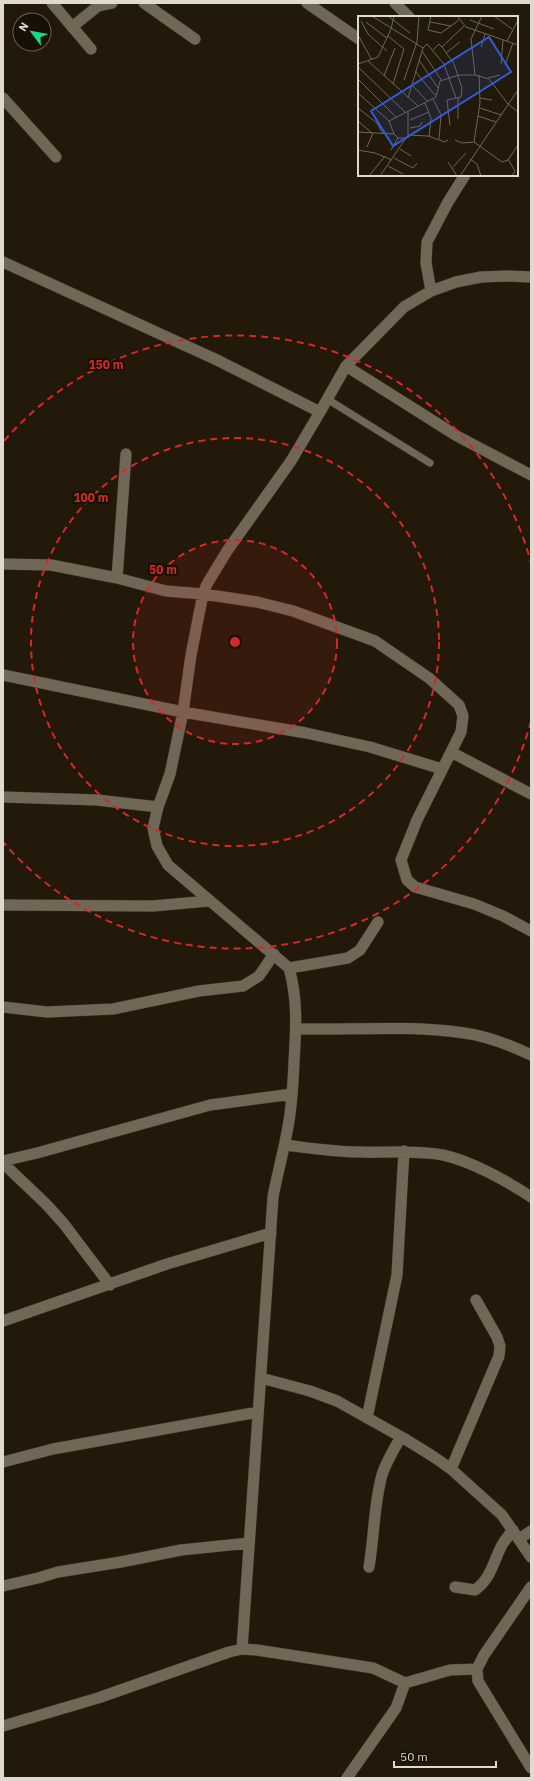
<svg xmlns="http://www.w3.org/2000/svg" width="534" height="1781" viewBox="0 0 534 1781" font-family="'IBM Plex Sans',sans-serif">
<rect width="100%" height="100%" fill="#22190b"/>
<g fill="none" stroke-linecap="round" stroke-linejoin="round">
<g stroke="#3a342e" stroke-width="8">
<path id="service" d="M327,399L430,463"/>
</g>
<g stroke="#3a342e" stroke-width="12">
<path id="minor" d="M52,3L91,49
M144,3L195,39
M307,3L359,39
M395,3L409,17
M72,27L98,6L112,3
M3,98L56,157
M3,262L217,360L320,412L346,366L404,307L431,291L456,282L481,277L507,276L531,277
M431,291L426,263L427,242L448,202L465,175
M346,366L457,436L531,475
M3,564L51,565L117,578L166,591L203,594L257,602L293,611L375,641L429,678L459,705L463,716L461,732L417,820L401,860L407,880L415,887L474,904L503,916L531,931
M117,578L126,454
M3,675L183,712L306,733L370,747L442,769
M451,752L531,794
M3,797L97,800L158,807
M3,905L153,906L209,901
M289,968L348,958L360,950L378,922
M3,1007L47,1012L113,1009L199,991L243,986L259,976L274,954
M297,1029C352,1030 409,1025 464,1033C487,1036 510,1045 531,1055
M285,1145C310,1148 335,1152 361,1152C389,1153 415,1150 443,1155C471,1161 507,1181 531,1197
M3,1161L37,1153L210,1105L292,1094
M3,1163L46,1204L64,1224L110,1285
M3,1321L167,1264L271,1233
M261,1378L310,1391L337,1401L405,1439L434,1457L451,1469L502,1515L531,1557
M367,1418L397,1275L404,1151
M3,1462L53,1449L258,1412
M451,1469L499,1356L500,1346L497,1337L476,1300
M519,1539L531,1531
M369,1567C374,1538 374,1503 382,1475C386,1462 394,1449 401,1437
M3,1586L38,1578L58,1572L121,1562L181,1550L249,1543
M455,1587L475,1590C491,1579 493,1562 502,1545C505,1540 509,1535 513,1530
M531,1587L484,1655L477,1669L478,1681L531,1768
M242,1649L273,1197C277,1175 283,1154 287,1132C292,1109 293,1085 294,1062C296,1029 298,1000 289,968L168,865L157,846L153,828L158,807L170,774L183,712L191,655L203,594L207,584L227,551L291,461L320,412
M3,1726L98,1698L229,1652L242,1649L257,1650L373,1668L405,1683
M347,1778L396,1708L405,1683L450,1670L477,1669"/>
</g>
<use href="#service" stroke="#716756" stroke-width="7"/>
<use href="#minor" stroke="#716756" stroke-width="11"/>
</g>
<circle cx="235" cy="642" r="102" fill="#d62828" fill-opacity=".12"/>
<g fill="none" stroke="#d62828" stroke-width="2" stroke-dasharray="7 5">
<circle cx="235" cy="642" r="102"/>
<circle cx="235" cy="642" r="204"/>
<path d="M531 721A306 306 0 0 1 4 843M4 441A306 306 0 0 1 531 563"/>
</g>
<g transform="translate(358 16)">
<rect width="160" height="160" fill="#22190b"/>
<path fill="none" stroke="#6e665a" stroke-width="1" d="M14,0L65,32M30,0L52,17M73,0L70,14L83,17L101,4M99,0L108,11L160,29M124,0L113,23L117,59L131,63L150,88L160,96M136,0L154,13M112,4L136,13M3,5L10,18L29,35M8,6L29,22M72,6L93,10M0,19L14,44M30,20L46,33L35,68M149,25L160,4M123,31L127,18M75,34L81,28L84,31M64,35L84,65M88,37L102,26M61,44L80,72M10,45L60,90M0,48L20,41L33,13L36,0M143,48L145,24M147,49L155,27M0,51L48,97M57,55L76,78L79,79M121,59L122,87L116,126L144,146L150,144L160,129M26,60L37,32M130,62L142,59M0,63L39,102M46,64L59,26L61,0M54,69L70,86M0,77L31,105L36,118M50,82L65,32L69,28L86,48L98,82M122,82L134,84M75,83L83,99L81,123M67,87L73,102L71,121M0,92L19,107L25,118M122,92L143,99M120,100L138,106M100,103V82M52,104L71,96M0,105L14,117M31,105L78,81L82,65L101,59H117M92,109L89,84L103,81L104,72L96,48L84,31L106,10M52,112L62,110L64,106M0,116L36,118L40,122M50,119L70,120L87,126L90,124M97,124L104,127L116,126M9,131L15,117M42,133L53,140M0,134L17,137L34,144M33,134L40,122H49M36,142L55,152L59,147M112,143L119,148L123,160M150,143L157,155L154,160M90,146L99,160M30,150L45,158M95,151L108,137M11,160L27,140M22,160L50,119V95M102,160L160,74"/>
<path fill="#305cd7" fill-opacity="0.15" stroke="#305cd7" stroke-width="2" d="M131,21L153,56L35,130L13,95Z"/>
<rect width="160" height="160" fill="none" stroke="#dfd9d0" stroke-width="2"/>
</g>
<circle cx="235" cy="642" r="6" fill="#d62828" stroke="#181004" stroke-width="2"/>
<g font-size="12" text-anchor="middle" font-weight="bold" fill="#d62828" stroke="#181004" stroke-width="4" stroke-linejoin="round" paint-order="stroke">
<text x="106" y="369">150 m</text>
<text x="91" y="502">100 m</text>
<text x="163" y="574">50 m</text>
</g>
<rect width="534" height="1781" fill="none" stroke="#dfd9d0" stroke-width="8"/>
<g transform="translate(32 32) rotate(302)"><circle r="19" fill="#181004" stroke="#686056"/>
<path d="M0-3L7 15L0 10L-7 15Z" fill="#15d989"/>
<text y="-6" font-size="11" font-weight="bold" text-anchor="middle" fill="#dfd9d0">N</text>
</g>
<path d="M394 1761v6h102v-6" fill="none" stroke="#dfd9d0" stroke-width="2"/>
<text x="400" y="1761" font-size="12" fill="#dfd9d0" stroke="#181004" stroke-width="3" paint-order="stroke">50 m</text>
</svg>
